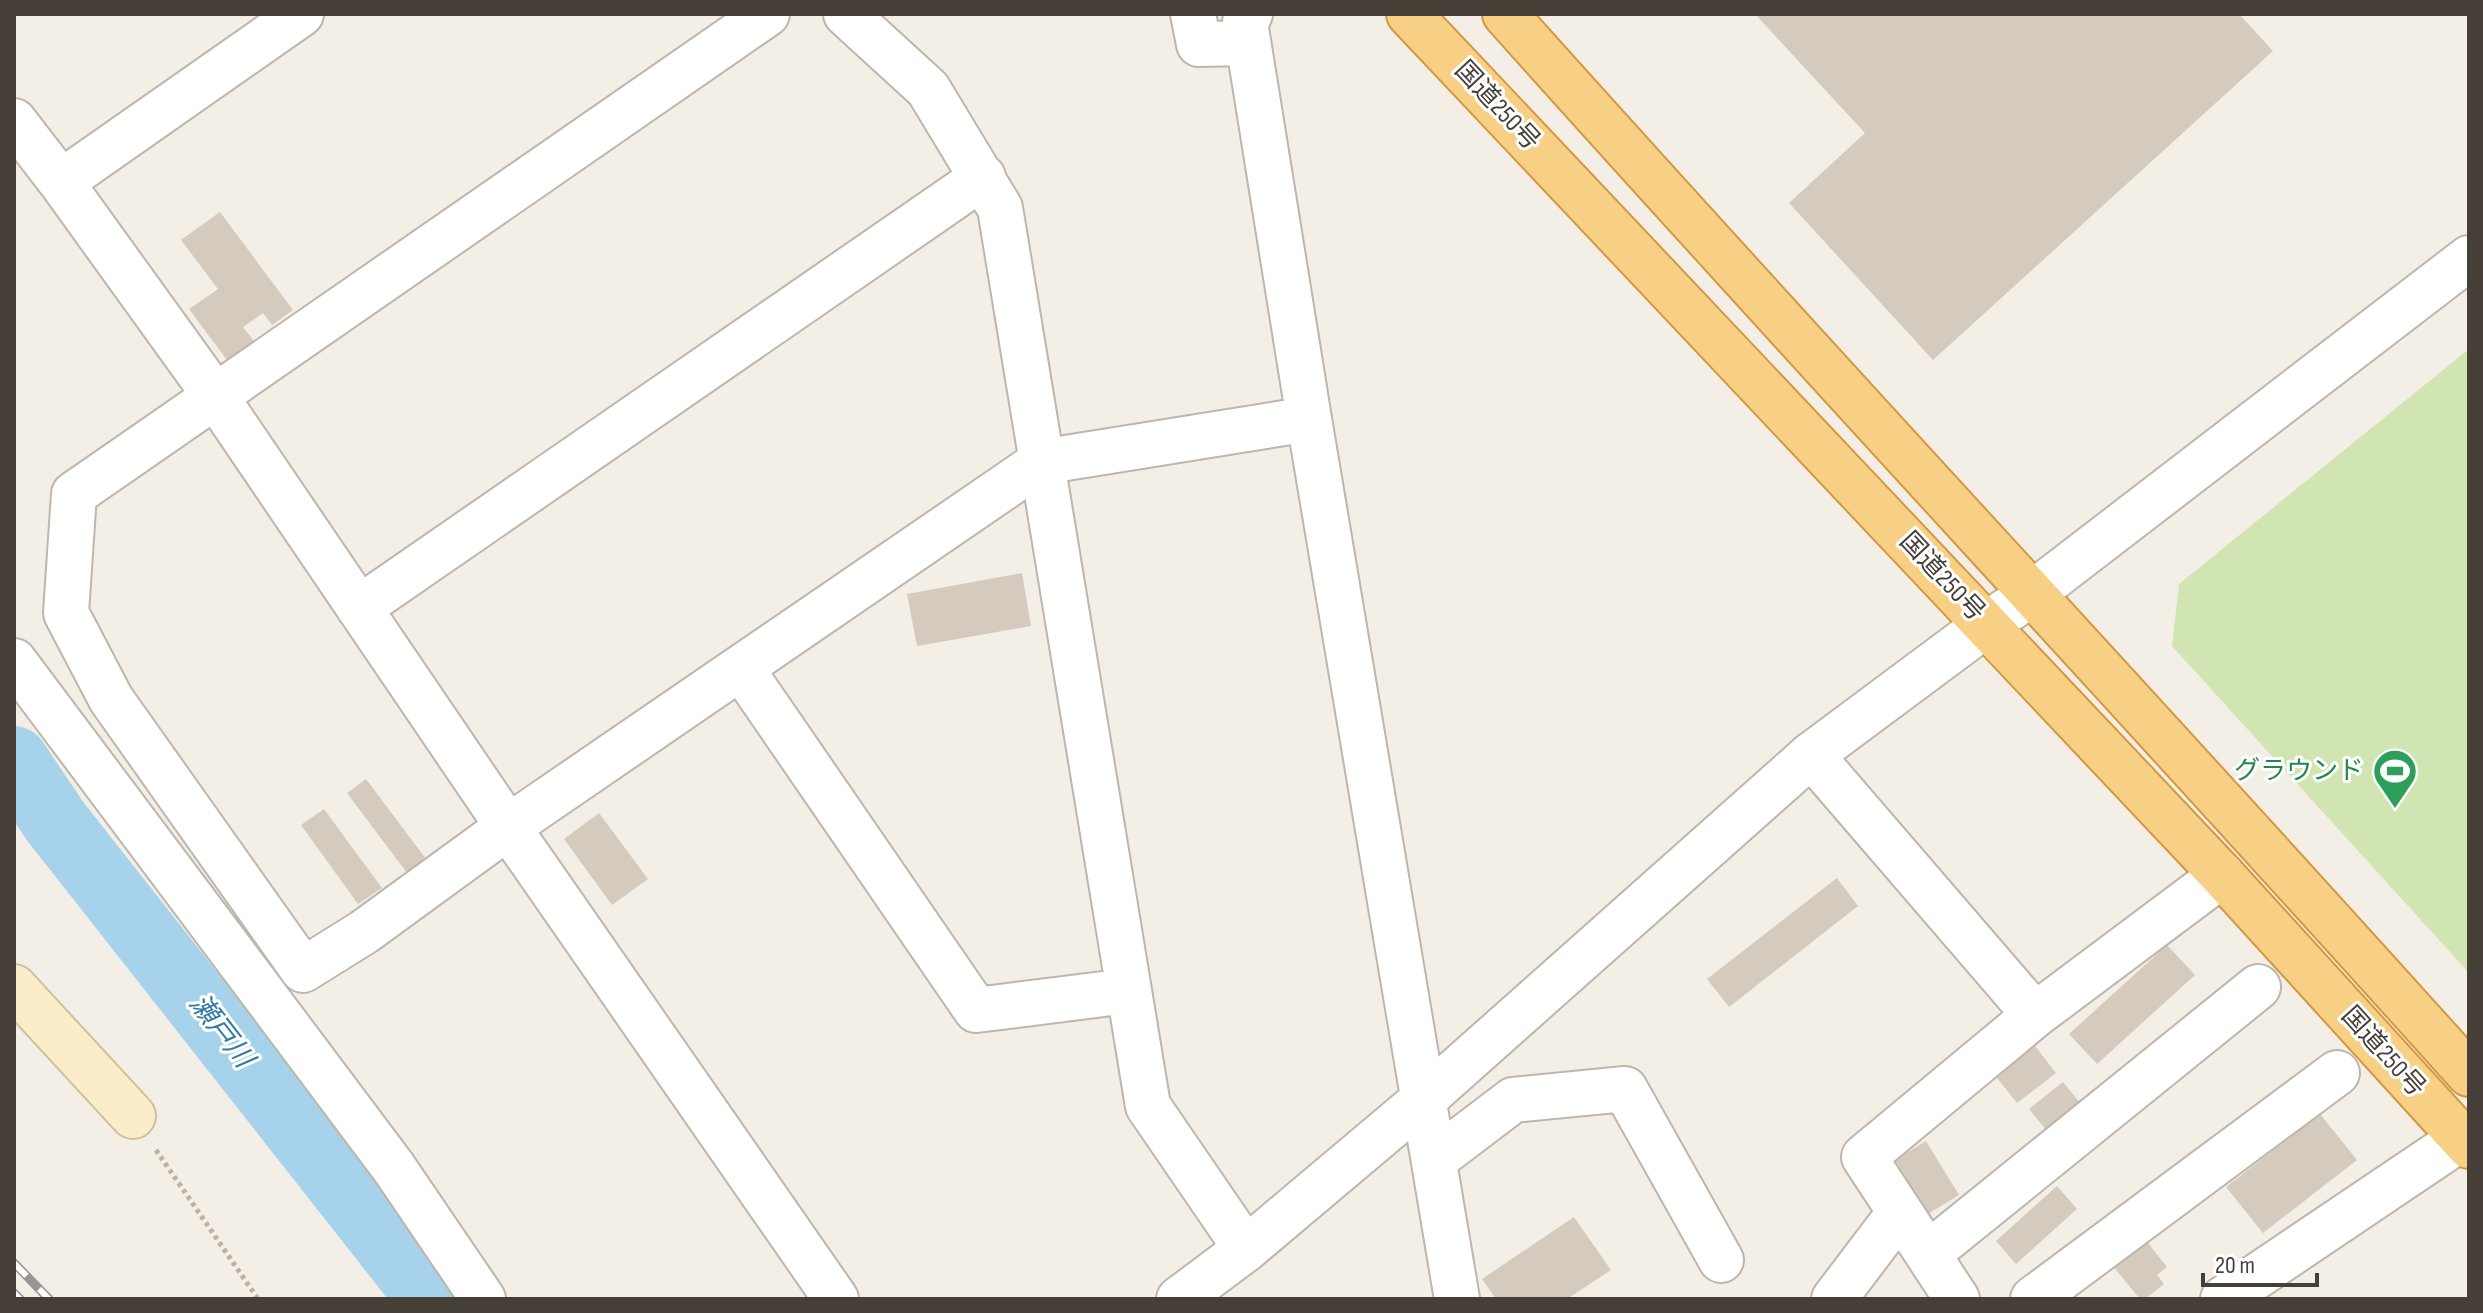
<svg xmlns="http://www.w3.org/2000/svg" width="2483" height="1313" viewBox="0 0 2483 1313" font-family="'Sofia Sans Condensed','Noto Sans JP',sans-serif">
<rect width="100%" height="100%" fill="#f3efe7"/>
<path fill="#d0e5b2" d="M2469,349V973L2172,646L2179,584Z"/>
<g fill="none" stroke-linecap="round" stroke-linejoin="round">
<path stroke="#a7d2ec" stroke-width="68" d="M14,760L55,821L431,1299"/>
</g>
<path fill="#d4cabd" d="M1755,14H2239L2273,51L1933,360L1789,203L1865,133Z
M220,212L293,310L272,325L263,313L243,327L257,345L230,364L189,309L218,289L181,240Z
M1022,573L1031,626L917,646L907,594Z
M366,779L429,863L410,877L347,793Z
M324,809L382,888L358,904L301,825Z
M599,813L648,879L612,905L564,839Z
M1837,878L1858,906L1729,1007L1707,979Z
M2167,945L2195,975L2097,1064L2069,1034Z
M2032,1042L2056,1073L2017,1103L1993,1073Z
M2063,1082L2085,1109L2051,1136L2029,1109Z
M2320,1114L2357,1160L2263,1233L2226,1187Z
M1926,1141L1959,1195L1928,1214L1895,1160Z
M2057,1186L2077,1209L2016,1264L1996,1241Z
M1574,1217L1611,1270L1567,1299H1496L1482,1279Z
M2144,1238L2167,1267L2157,1275L2164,1284L2145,1299H2140L2112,1265Z"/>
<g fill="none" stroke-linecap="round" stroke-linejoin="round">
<g stroke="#beb6aa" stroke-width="48">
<path id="minor" d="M767,14L74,494L66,613L111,699L303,970L364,932L508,827L1041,462L1309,419
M846,14L928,89L1000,208L1148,1106L1246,1249
M1193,14L1199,44L1248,43
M1250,14L1245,22L1309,419L1457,1299
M14,121L61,182L216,397L508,827L836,1299
M61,182L301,14
M359,608L983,177
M14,661L394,1168L483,1299
M741,668L976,1010L1127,991
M1811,755L2035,1015
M1434,1160L1513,1100L1625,1089L1721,1260
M1929,1253L2258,987
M1834,1299L1900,1212
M1957,1299L1864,1157L2035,1015L2222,875
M2033,1299L2337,1073
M2223,1299L2462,1138"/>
</g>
<g stroke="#beb6aa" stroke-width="48">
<path id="tertiary" d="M1179,1299L1246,1249L1424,1099L1811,755L1987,624L2033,593L2469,258"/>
</g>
<g stroke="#d0c099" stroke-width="48">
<path id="secondary" d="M14,987L133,1116"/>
</g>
<g stroke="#d49840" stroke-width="48">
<path id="trunk" d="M1409,14L2222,875L2469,1146
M1505,14C1823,370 2150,718 2469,1074"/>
</g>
<path stroke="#bfb19c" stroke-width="5" stroke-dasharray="4 4" stroke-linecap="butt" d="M156,1150L258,1299"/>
<use href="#minor" stroke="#fff" stroke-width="44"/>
<use href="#tertiary" stroke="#fff" stroke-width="44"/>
<use href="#secondary" stroke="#fbedc9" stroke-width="44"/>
<use href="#trunk" stroke="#f7cf85" stroke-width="44"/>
<g stroke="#969696" stroke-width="9">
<path id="rail" d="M14,1263L49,1299
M14,1293L20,1299"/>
</g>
<use href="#rail" stroke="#fff" stroke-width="6" stroke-dasharray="18" stroke-linecap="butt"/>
</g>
<defs>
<g id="stadium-pin" transform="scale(2.3)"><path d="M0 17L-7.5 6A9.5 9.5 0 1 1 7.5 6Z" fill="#2e9e5b" stroke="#fff"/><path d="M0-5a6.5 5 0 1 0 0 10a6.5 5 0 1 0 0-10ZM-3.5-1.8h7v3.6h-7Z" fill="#fff"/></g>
</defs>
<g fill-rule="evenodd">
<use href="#stadium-pin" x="2395" y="771"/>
</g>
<g text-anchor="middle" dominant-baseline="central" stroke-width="6" stroke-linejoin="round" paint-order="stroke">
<g font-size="26" fill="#453f37" stroke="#fff">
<text transform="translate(1497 106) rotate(47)">国道250号</text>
<text transform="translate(1942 577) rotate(47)">国道250号</text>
<text transform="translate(2383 1052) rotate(48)">国道250号</text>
</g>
<g font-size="26" fill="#27864d" stroke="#fff" text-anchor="end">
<text x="2364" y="771">グラウンド</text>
</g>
<g font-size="28" font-style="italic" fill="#3479a3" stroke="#fff">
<text transform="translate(221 1031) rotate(52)">瀬戸川</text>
</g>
</g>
<rect width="2483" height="1313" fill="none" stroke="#453f37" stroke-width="32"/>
<path d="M2203 1273v12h114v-12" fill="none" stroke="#453f37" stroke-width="4"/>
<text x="2215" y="1273" font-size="24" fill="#453f37" stroke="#ffffff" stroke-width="6" paint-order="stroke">20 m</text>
</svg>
